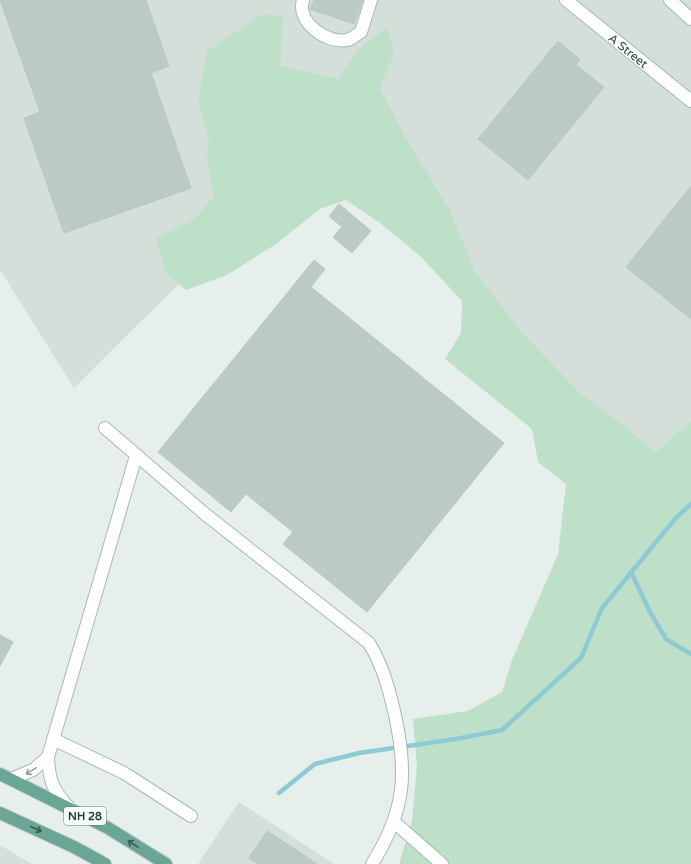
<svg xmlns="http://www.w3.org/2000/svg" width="691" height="864" viewBox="0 0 691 864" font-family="'Varela Round',sans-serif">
<rect width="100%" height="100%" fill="#e6efeb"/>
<path fill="#d4dfda" d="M0,0H691V444L636,498L353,110L74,388L0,270Z
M239,802L334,864H198Z
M0,845L32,864H0Z"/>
<path fill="#bfe0c8" d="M263,14L283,17L280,66L339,79L356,52L387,27L394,53L380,88L405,137L449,209L475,271L521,332L582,395L625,426L655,453L691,421V864H399L412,821L417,766L413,719L468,711L502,692L512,660L558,554L566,484L538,462L532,429L445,359L461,333L462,301L420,256L380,223L346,200L320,209L276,244L227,275L186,290L165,272L156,238L194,219L214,197L207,157L209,139L198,101L207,51Z"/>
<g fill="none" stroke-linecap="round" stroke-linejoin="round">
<path stroke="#8ec9d4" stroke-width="4.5" d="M631,572L650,612L666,639L691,654
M279,793L315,764L359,753L456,739L502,730L581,658L602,608L675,519L691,504"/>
</g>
<path fill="#bbcac4" stroke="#b8c9c2" d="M0,0H146L169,66L151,73L191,188L64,233L24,118L40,112Z
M314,0H363L354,24L310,9Z
M558,41L580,60L576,65L604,87L528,180L478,139Z
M691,186V319L626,267Z
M339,204L371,231L352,253L333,237L342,227L329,216Z
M314,260L325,269L311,287L504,443L367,612L283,544L293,532L246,494L231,512L158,452Z
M0,635L13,642L0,666Z
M267,831L284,842L270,864H258L249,858Z
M284,842L301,853L294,864H270Z
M301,853L317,864H294Z"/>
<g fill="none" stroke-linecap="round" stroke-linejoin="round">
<g stroke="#a8b8b2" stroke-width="14">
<path id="minor" d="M303,0C296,23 328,44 347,40C352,39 357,34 361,32L371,0
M566,0L691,101
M670,0L691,19
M105,428L205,514L369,643C383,666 389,689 395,715C408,775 405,811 372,864
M53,739L124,773L191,816
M11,779L33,770L48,757
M70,809C53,790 49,782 48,757L136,456
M394,822L442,864"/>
</g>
<g stroke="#c2cac8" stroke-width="14">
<path id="major" d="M0,774L108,828L166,864
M0,813L74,847L105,864"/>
</g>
<use href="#minor" stroke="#fff" stroke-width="12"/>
<use href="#major" stroke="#6aa596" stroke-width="12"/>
</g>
<defs><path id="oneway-shaft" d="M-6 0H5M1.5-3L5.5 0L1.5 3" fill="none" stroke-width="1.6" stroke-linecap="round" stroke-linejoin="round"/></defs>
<use stroke="#92a09c" href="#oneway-shaft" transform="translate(31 771) rotate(148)"/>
<g stroke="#365b51">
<use href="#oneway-shaft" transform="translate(36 829) rotate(24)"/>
<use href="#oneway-shaft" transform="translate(133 844) rotate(-148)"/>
</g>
<g text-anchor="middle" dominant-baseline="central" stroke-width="3" stroke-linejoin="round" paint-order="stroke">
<rect fill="#f7fbf9" stroke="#637a73" stroke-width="1" x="64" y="807" width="42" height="18" rx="3"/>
<g font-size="11" font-weight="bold" fill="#24423a">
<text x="85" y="816">NH 28</text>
</g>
<g font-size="12" fill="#24423a" stroke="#f7fbf9">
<text transform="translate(628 51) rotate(39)">A Street</text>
</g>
</g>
</svg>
